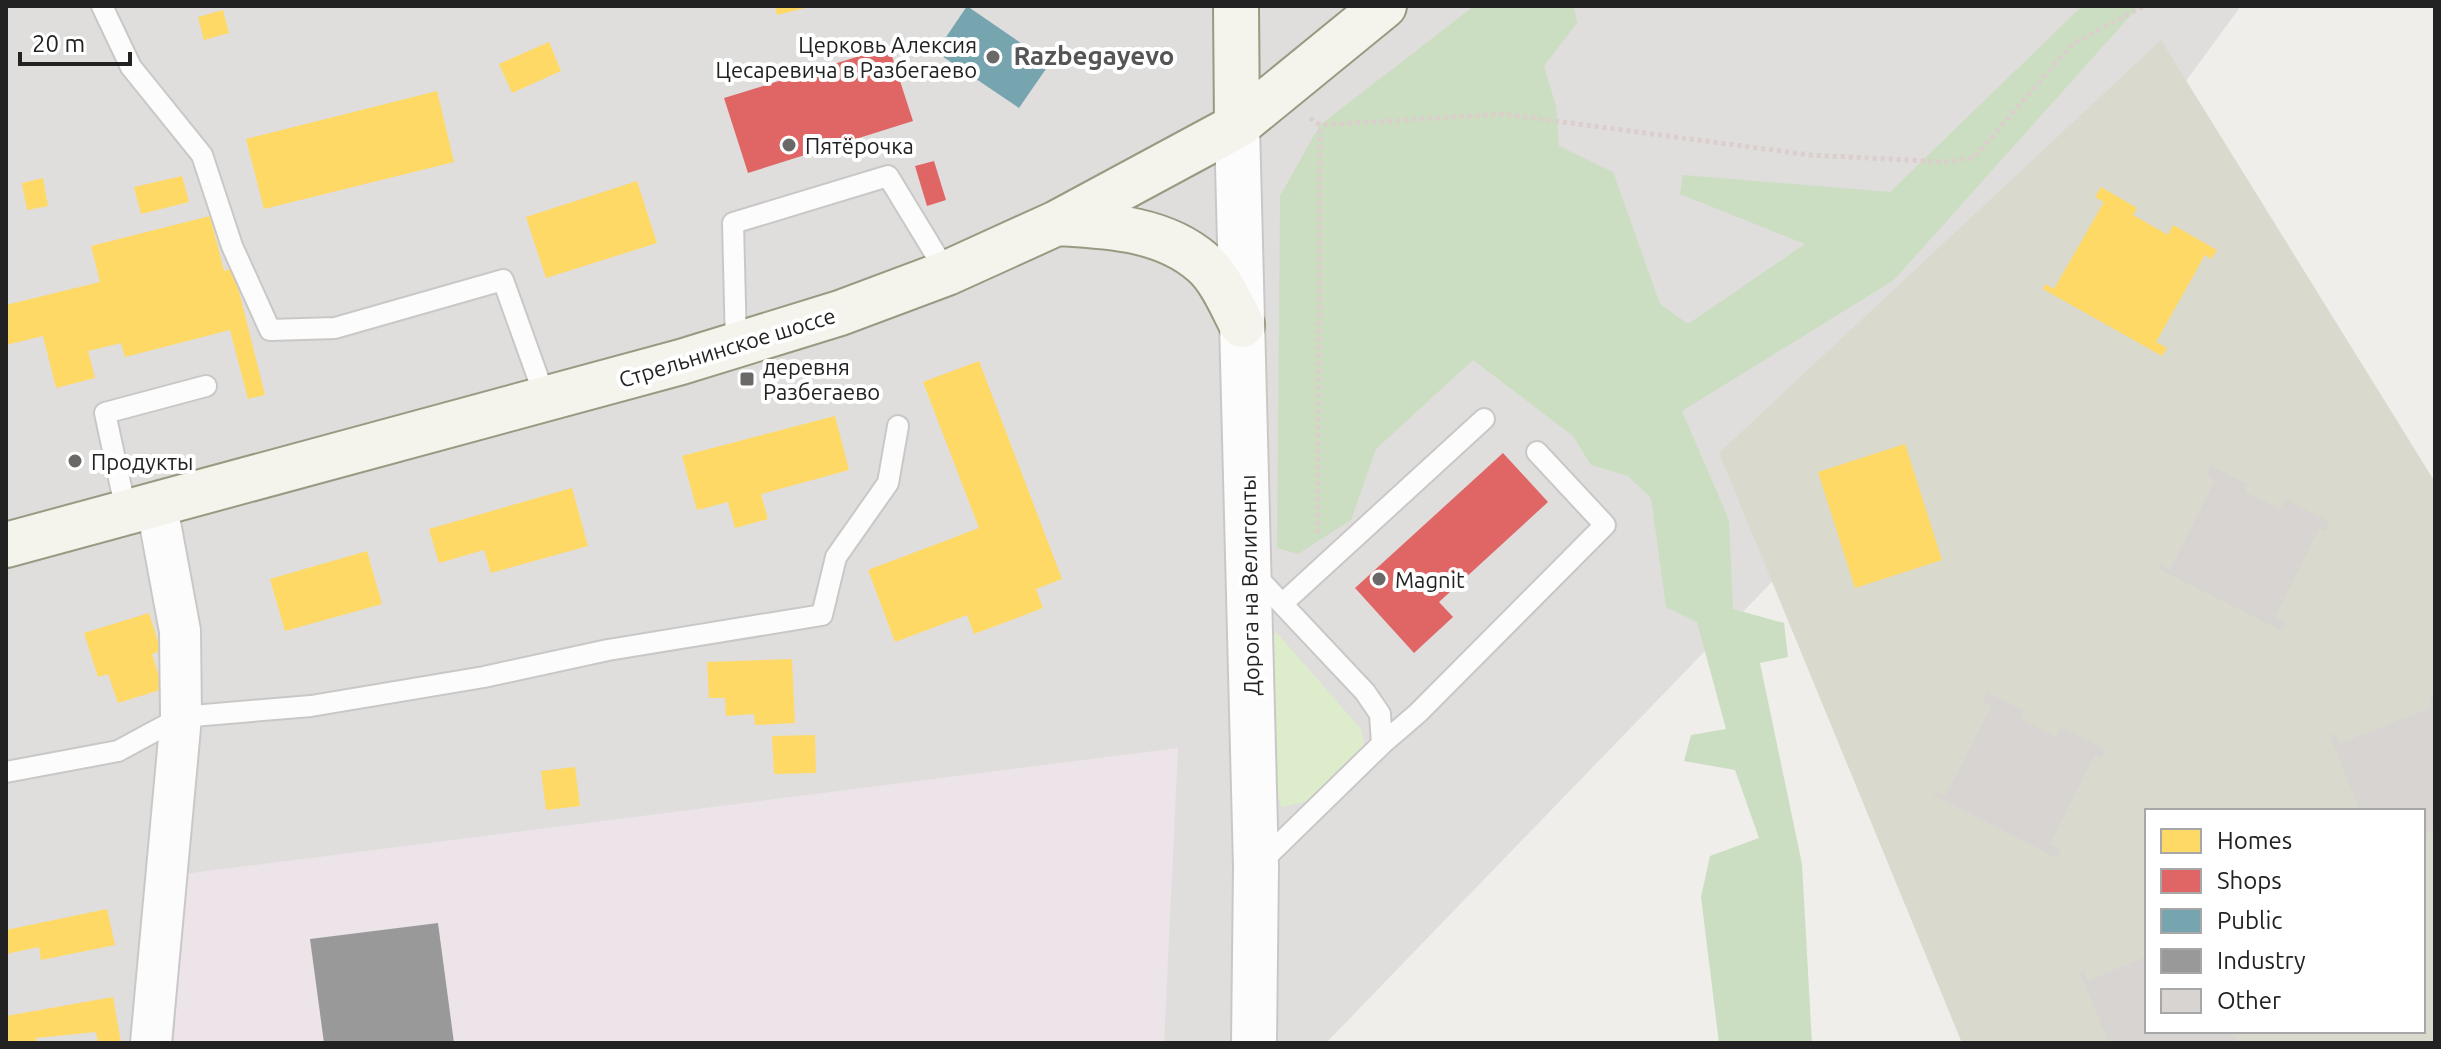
<svg xmlns="http://www.w3.org/2000/svg" width="2441" height="1049" viewBox="0 0 2441 1049" font-family="Ubuntu,sans-serif">
<rect width="100%" height="100%" fill="#f0eeeb"/>
<path fill="#dfdedc" d="M6,6H2241L1966,381L1326,1043H6Z"/>
<path fill="#ede4e9" d="M1178,748L1164,1043H174L184,874Z"/>
<path fill="#d9d9cd" fill-rule="evenodd" d="M2161,40L2435,482V1043H1962L1719,453ZM2147,811H2423V1031H2147Z"/>
<path fill="#ddeccb" d="M1276,632L1361,729L1364,746L1312,800L1282,807L1270,781L1265,651Z"/>
<path fill="#cbdec1" d="M1474,6H1574L1577,23L1544,66L1556,106L1559,146L1613,172L1660,304L1688,324L1805,244L1680,194L1683,175L1890,192L2082,6H2139L1894,280L1682,411L1729,520L1733,609L1784,623L1788,657L1760,663L1802,864L1812,1043H1719L1701,897L1710,856L1759,838L1735,770L1684,761L1691,735L1726,729L1697,622L1666,607L1651,498L1628,476L1591,465L1573,436L1473,360L1376,449L1351,520L1298,554L1277,548L1280,196L1320,125Z"/>
<path fill="#ffd966" d="M775,6H809V7L777,15Z
M223,10L229,33L204,40L198,17Z
M549,42L561,71L512,93L499,64Z
M437,91L454,162L264,209L246,139Z
M182,176L189,202L141,214L134,187Z
M43,178L48,206L27,210L22,183Z
M637,181L657,243L546,278L526,217Z
M2101,187L2137,208L2133,215L2168,235L2173,225L2217,250L2211,259L2205,255L2156,342L2167,348L2162,356L2043,289L2045,284L2054,289L2104,202L2095,197Z
M210,216L224,271L233,268L265,395L248,399L230,330L125,357L121,343L88,351L95,378L56,388L43,336L6,345V305L100,282L91,246Z
M979,361L1062,579L1036,589L1043,608L974,634L967,615L895,642L868,570L979,528L923,382Z
M835,416L849,470L761,494L768,519L735,528L728,502L697,510L682,456Z
M1905,444L1942,560L1855,588L1818,472Z
M572,488L588,546L491,573L484,550L439,563L429,529Z
M367,551L382,604L285,631L270,579Z
M149,613L161,651L152,654L163,689L118,703L108,674L98,677L84,633Z
M792,659L795,723L755,725L754,714L726,716L725,698H709L707,662Z
M815,735L816,773L774,774L772,736Z
M575,767L580,806L546,810L541,771Z
M107,909L115,945L41,960L39,947L6,954V930Z
M113,997L121,1043H98L96,1032L36,1038L37,1043H6V1016Z"/>
<path fill="#e06666" d="M889,47L913,121L748,173L724,98Z
M934,161L946,200L927,206L915,166Z
M1503,453L1548,502L1439,602L1453,617L1414,653L1355,588Z"/>
<path fill="#76a5af" d="M967,6L1050,63L1019,108L936,52Z"/>
<path fill="#999" d="M438,923L454,1043H324L310,939Z"/>
<path fill="#d7d4d2" d="M2211,466L2248,484L2245,492L2280,509L2285,499L2330,522L2325,531L2319,528L2275,617L2286,622L2282,631L2159,569L2161,565L2170,570L2215,480L2206,476Z
M1987,692L2024,711L2021,719L2056,737L2061,727L2106,750L2101,758L2095,755L2050,844L2061,850L2057,858L1934,795L1936,791L1945,796L1991,707L1982,702Z
M2435,695V829L2423,834V811H2360L2330,736L2335,734L2339,744L2432,707L2428,698Z
M2147,956V1031H2233L2239,1043H2109L2080,973L2084,972L2088,981Z"/>
<g fill="none" stroke-linecap="round" stroke-linejoin="round">
<g stroke="#c9c8c7" stroke-width="24">
<path id="service" d="M102,6L131,67L202,155L232,246L270,330L335,328L503,280L546,400
M736,345L733,223L888,176L947,273
M127,515L105,413L206,386
M1253,573L1365,692L1380,714L1382,744L1259,864
M1282,604L1484,419
M1382,744L1418,713L1605,525L1537,452
M6,772L118,751L181,717L311,706L484,677L608,650L822,615L836,557L888,483L898,426"/>
</g>
<g stroke="#c9c8c7" stroke-width="44">
<path id="minor" d="M151,1043L181,717L180,631L157,507"/>
</g>
<g stroke="#c9c8c7" stroke-width="48">
<path id="tertiary" d="M1237,126L1256,867L1254,1043"/>
</g>
<g stroke="#999a82" stroke-width="48">
<path id="secondary" d="M1236,6L1237,126
M1057,223C1108,226 1163,228 1203,263C1220,277 1232,306 1242,325
M6,545L681,362L840,313L947,273L1057,223L1237,126L1384,6"/>
</g>
<path stroke="#dccecd" stroke-width="5" stroke-dasharray="4 4" stroke-linecap="butt" d="M1310,118L1320,125L1503,114L1810,155L1945,162L1974,158L2072,44L2144,6
M1318,533L1320,125"/>
<use href="#service" stroke="#fdfcfc" stroke-width="20"/>
<use href="#minor" stroke="#fdfcfc" stroke-width="40"/>
<use href="#tertiary" stroke="#fdfcfc" stroke-width="44"/>
<use href="#secondary" stroke="#f4f4ed" stroke-width="44"/>
</g>
<g fill="#6a6968" stroke="#fff" stroke-width="3">
<circle cx="993" cy="57" r="8"/>
<circle cx="789" cy="145" r="8"/>
<rect x="739" y="371" width="16" height="16" rx="4"/>
<circle cx="75" cy="461" r="8"/>
<circle cx="1379" cy="579" r="8"/>
</g>
<g text-anchor="middle" dominant-baseline="central" stroke-width="8" stroke-linejoin="round" paint-order="stroke">
<g font-size="22" fill="#222" stroke="#fff" text-anchor="start">
<text x="977" y="44" text-anchor="end">Церковь Алексия<tspan x="977" dy="25">Цесаревича в Разбегаево</tspan></text>
<text x="805" y="145">Пятёрочка</text>
<text x="763" y="366">деревня<tspan x="763" dy="25">Разбегаево</tspan></text>
<text x="91" y="461">Продукты</text>
<text x="1395" y="579">Magnit</text>
</g>
<g font-size="22" fill="#222" stroke="#fff">
<text transform="translate(727 347) rotate(-17)">Стрельнинское шоссе</text>
<text transform="translate(1249 585) rotate(-91)">Дорога на Велигонты</text>
</g>
<g font-size="26" font-weight="bold" fill="#555" stroke="#fff">
<text x="1094" y="55">Razbegayevo</text>
</g>
</g>
<rect width="2441" height="1049" fill="none" stroke="#222222" stroke-width="16"/>
<rect x="2145" y="809" width="280" height="224" fill="#ffffff" stroke="#a7a7a7" stroke-width="2"/>
<rect x="2161" y="829" width="40" height="24" fill="#ffd966" stroke="#a7a7a7" stroke-width="2"/>
<text x="2217" y="849" font-size="24" fill="#222222">Homes</text>
<rect x="2161" y="869" width="40" height="24" fill="#e06666" stroke="#a7a7a7" stroke-width="2"/>
<text x="2217" y="889" font-size="24" fill="#222222">Shops</text>
<rect x="2161" y="909" width="40" height="24" fill="#76a5af" stroke="#a7a7a7" stroke-width="2"/>
<text x="2217" y="929" font-size="24" fill="#222222">Public</text>
<rect x="2161" y="949" width="40" height="24" fill="#999999" stroke="#a7a7a7" stroke-width="2"/>
<text x="2217" y="969" font-size="24" fill="#222222">Industry</text>
<rect x="2161" y="989" width="40" height="24" fill="#d7d4d2" stroke="#a7a7a7" stroke-width="2"/>
<text x="2217" y="1009" font-size="24" fill="#222222">Other</text>
<path d="M20 52v12h110v-12" fill="none" stroke="#222222" stroke-width="4"/>
<text x="32" y="52" font-size="24" fill="#222222" stroke="#ffffff" stroke-width="6" paint-order="stroke">20 m</text>
</svg>
